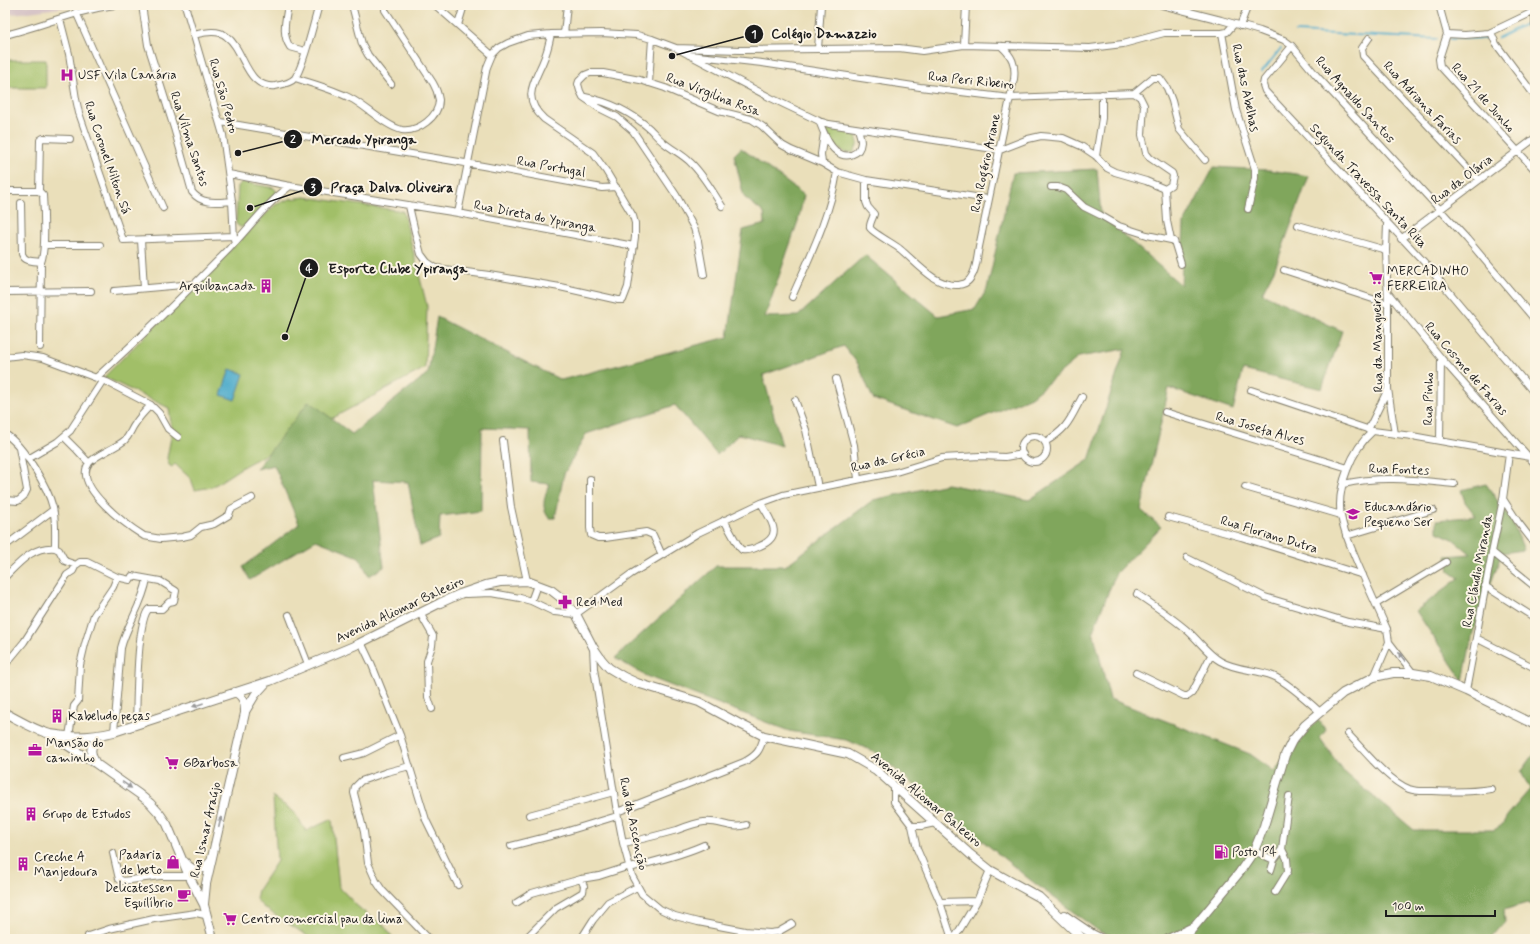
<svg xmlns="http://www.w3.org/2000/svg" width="1540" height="944" viewBox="0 0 1540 944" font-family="Mynerve,sans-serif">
<rect width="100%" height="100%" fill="#fcf5e5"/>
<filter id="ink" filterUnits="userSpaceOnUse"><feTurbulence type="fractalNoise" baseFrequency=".025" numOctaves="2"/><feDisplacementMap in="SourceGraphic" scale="8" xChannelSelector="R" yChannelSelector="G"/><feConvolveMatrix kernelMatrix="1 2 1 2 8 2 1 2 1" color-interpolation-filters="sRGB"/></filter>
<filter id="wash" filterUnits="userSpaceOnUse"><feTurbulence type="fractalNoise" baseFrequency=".012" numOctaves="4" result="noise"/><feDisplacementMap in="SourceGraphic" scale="16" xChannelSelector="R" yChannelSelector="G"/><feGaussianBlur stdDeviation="0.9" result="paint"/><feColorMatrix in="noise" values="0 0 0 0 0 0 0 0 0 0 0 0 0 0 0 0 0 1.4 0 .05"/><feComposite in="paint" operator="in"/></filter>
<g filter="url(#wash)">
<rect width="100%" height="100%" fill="#eadfba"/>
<path fill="#d2bec2" d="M5,5H84L5,15Z"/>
<path fill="#a1bf67" stroke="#5e6e42" d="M5,60H46V88H5Z
M823,126L855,131L858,143L854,152L845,153L834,146Z
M242,182L274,188L277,192L245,226C241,228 238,227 236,223L238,186Z
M305,197L403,211L427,306L425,368L244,466L212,487L195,490L191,479L175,464L172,467L169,465L167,458L172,432L169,408L104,377L275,205L290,199Z
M273,797L294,812L306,831L332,819L339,887L357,906L373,919L382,923L394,939H312L263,907L256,899L258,890L277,861Z"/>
<path fill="#80a65c" stroke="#4e613c" d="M741,148L804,195L798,221L765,317L798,316L865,255L938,316L975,309L987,289L1013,173L1097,169L1101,215L1181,285L1184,223L1214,167L1269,170L1309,176L1275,268L1262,293L1342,331L1322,389L1243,370L1233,410L1169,388L1141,510L1161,527L1116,573L1093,631L1110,699L1250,754L1274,771L1318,720L1326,730L1320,738L1343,771L1414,830H1494L1502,825L1507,816L1530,789L1521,772L1535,753V906L1527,903L1504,910L1505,922L1492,937L1494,939H1126L1100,932L1029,879L873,751L846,740L789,731L646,676L615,658L716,566H785L873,500L947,484L1029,500L1089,460L1125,349L1079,357L1031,397L957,428L873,399L858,364L844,346L763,375L782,446L739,434L717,455L675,405L586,434L564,474L555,518H549C540,507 545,496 549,484L531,482L530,430L482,428L481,511L440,516L439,538L420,546L408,482L373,480L384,567L369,576L359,557L316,540L250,580L243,567L299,524L274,465L256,469L309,401L352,434L428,373L437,317L561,380L728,337L743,230L765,224L764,213L744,197L734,155Z
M1486,484L1512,521L1524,550L1502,553L1473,632L1463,681L1416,611L1459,578L1449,571L1446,556L1471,554L1453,539L1437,532V520L1476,516L1465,502L1461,490Z"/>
<path fill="#4caacb" stroke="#346374" d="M230,369L244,374L235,400L221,395Z"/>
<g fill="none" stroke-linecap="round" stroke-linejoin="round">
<path stroke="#4caacb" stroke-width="2" d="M1295,32L1437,39
M1498,38L1531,21
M1450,39L1487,38
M1262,72L1281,48"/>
</g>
</g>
<g filter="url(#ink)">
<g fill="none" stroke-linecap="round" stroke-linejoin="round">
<g stroke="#837e6b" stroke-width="8">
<path id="street" d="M142,5L148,45L174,128L192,192C202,205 217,202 232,201
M185,5L223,135L232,201L234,239
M288,5C286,19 281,34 290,47L305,51
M352,5L362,44L368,55L391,84
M435,5L492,55
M860,5H861
M1162,5L1221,20L1260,31L1284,40L1292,46L1316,75L1467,239L1535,320
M1439,5L1447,34
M76,12L163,208
M1535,12V25
M60,19L69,54L76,99L79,113L123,240L234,236
M458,25L464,5
M1240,26L1248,5
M1491,32L1496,44L1535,96
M1222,33L1236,110L1255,169V178L1248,209
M564,34L567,5
M1447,34L1439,59L1440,66L1535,170
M1447,34L1465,35L1489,33L1535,11
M5,35C42,26 77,10 115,5
M193,35C203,33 217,29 226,36C240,46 243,67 255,79C260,84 268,87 275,86C281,85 291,83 295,78C304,66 314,21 319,5
M1369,38L1362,48L1363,56L1479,180
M964,45L966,5
M1292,46L1264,80L1263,85L1265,91L1424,262L1535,394
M678,49L771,98L819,121L829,124L1000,150L1028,139L1041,136L1063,138L1081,146L1096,156L1107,168L1115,172L1146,181L1165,189
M818,49L821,5
M689,55L762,63L920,87L1010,98L1134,93L1140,97L1144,105L1142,135L1146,153L1150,158L1172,173L1173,176L1171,185L1165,189
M295,78C313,84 333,89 350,98C365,105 386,127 402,130C418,132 439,117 439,100C438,94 436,88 433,83L385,10V5
M649,83L652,39
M1134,93L1152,78H1160L1167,88L1172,101L1179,129L1205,160
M585,97C610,102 631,112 650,129C654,133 658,138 663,142C671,149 682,154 690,162C703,174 712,191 722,206
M819,121C823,130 827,144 836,151C845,159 860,156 861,142C861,137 859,133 858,129
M221,122L483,166L602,188L616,187
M1096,156L1102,118V94
M822,163L821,154L824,133
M229,174L290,186L458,213L634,246
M866,180V202L868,207L874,214C873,218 869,224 870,228C872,232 895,245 900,249C917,263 935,287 959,285C962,284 965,284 967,282C976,275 977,258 979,247L1014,79C1016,64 1012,56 1001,46
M1051,187H1058L1066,190L1084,207L1100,215L1119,226L1147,235L1171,240
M1165,189L1167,221L1171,240L1174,241L1181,264
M5,191H39L43,195C44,209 46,251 41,262L40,347
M39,191L40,140L43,138L70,139
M21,203L22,254C25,262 33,261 41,262
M409,206L415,232L421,254L427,262L436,268L489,275L560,287L618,300H623L628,287L635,237V223L633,216L606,171L593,153L544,119C523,99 532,86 542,64C546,55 549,45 551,34
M458,213L487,67L492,55L499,48L508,43L528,36L551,34L601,33L637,35L652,39L676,48L740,50L899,48L922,51L964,45L1090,48L1123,44L1164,33H1222L1227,32L1234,24
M1298,225L1386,250L1387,224
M1401,239L1535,138
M141,240L144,288
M44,245H100
M1386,250L1388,304V389L1395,434
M1284,270L1388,304
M704,275L698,241L694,228L676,195L633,131L617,117L599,108L583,97L580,91L578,84L579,81L585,75L590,73H603L640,80L665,88L719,111L751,119L762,126L782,145L791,150L822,163L837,172L866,180L988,199
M114,291L194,284
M5,292L91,291
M1388,293L1441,358L1535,464
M792,297C810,256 830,216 837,172
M5,357L22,355L43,358L107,382L151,405L159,413L168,429L178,437
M97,377C142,336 186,293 229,249C249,228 266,204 290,186
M836,379L854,445L858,479
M1251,390L1373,431
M795,400L806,430L818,487
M151,405C145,411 139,417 135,424C131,429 130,435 125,440C116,448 95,455 89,463C72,486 128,526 144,536L161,539L182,537L191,535L201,527L214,524L229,515L231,509L252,498
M1165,412L1348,468
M1368,430L1388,389
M5,434C23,445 48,487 53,508C56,520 55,535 55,548
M1021 449a13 13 0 1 1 26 0a13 13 0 1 1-26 0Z
M64,437L77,450L89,463
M503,441L511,507L527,581
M1440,441L1441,358
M1045,442C1068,429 1070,419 1082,397
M28,459L57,442L70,431L103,380
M590,479V528L591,535L598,538H605L646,532L653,535L662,555
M1343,484C1382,475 1415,480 1454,484
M1245,487L1341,515
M1503,499L1518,522L1535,544
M5,500L18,501L24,496L27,490L19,448
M1168,517L1241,537L1363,575
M724,520L739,547L742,550C749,551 754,549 760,546C785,535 770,520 761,503
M1346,536L1433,510
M5,546L53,510
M55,548L59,550L65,561L76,565L80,562H87L117,577L130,580L132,576L160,581L176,591L174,601L169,602L162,609H149C136,620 137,706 136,725
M1492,552L1535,587
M1187,558L1265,597L1348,622L1387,629
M5,577C20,562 33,546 55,548
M1485,586L1535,618
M466,594L492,593L520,598L531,601L554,612L576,614L631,574L698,533L761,503L783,495L896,472L942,458L980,456L1005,457L1023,454
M1137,594C1155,606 1173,618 1189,632C1200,642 1208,654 1220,661C1237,671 1256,669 1273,676C1287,682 1308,701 1320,712
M531,601L537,585
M1376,604L1446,562
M420,613L433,636L432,646L427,661L428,697L432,709
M289,615L308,664
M1476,638L1535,668
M361,642L372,665L400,735L426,820L458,885
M593,647L594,669L617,812L623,843L632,876L642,894L660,909L675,916L698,922L745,931L770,933L778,932L792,924
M5,665L24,642L67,575L73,571L76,565
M1136,673L1184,696H1188L1192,693L1211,655
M1413,673L1389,642L1387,629C1377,607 1367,585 1357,562C1351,547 1344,533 1341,516C1336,488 1352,449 1373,431L1412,436L1535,458
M1374,677L1389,642
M1466,691L1492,552L1503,499L1509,454
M114,732L121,648C127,624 143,604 147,579
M1348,734C1365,751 1386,779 1409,789C1417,792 1425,791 1433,791C1453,792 1472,792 1491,789
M69,736L74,706L78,701L80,665L85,644L94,615L113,587L117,577
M344,758L364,753L400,735
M410,766L387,772L361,781L355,787L354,793L364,832L368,863L376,881L382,890L429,939
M894,788V802L912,826L917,849L940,902L952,939
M617,812L744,762C757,755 760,751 764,736
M529,815L614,792
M912,826H921L935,823
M623,843C641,840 659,835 677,830C685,827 695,823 704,822C720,820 730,830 746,825
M511,846L558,834L617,816
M1254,851L1274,860
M113,853L119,879L123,881L160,876H189
M1271,870L1274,860L1282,849
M1275,892L1288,871L1287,859L1282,849L1289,796
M940,902L977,901
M516,903L532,893L581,879L599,876L627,867L630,868C655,861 680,856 704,845
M88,936L109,929L154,919L196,913L205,915
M525,939L556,908L583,892L584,886L581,879
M581,939L593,920L608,902L637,887
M954,939L977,901L990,870"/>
</g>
<g stroke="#837e6b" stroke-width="10">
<path id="secondary" d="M246,710L255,695L265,684
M5,713C19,720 34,730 50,734C71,738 93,737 114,732L270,681L356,645L440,603L460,594L486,585L500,582L527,581L551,590L560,597L576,614L593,647L602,660L609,668L624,677L637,683L699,702L738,723L764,736L848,754L876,770L971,855L990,870L1039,897L1083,939
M51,735L95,763L139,794L150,803L160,814L167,824L189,876L204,905L213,939
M95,762C88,751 92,745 98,735
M185,862C193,873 203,871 211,861
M204,904L206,884L245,713C245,703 244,697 235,692
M1064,915L1092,934L1102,939
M1168,939L1193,927
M1184,939L1239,873L1254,851L1264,826L1285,755L1292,741L1305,725L1343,693L1374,677L1393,673H1413L1431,676L1466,691L1535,725"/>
</g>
<use href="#street" stroke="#fff" stroke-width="6"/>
<use href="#secondary" stroke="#fff" stroke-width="8"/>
</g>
<defs><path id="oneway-solid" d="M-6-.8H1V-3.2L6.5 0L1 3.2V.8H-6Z"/></defs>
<g fill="#999">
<use href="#oneway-solid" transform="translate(1402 657) rotate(-127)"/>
<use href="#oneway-solid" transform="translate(198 705) rotate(161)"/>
<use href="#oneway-solid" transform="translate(127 785) rotate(35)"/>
<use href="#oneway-solid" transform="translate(220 822) rotate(-77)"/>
</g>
</g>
<defs>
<g id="hospital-bare" transform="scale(1.08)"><path d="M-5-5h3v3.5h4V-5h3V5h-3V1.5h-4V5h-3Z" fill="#b5179e" stroke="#fcf5e5" stroke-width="2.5" paint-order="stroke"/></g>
<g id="supermarket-bare" transform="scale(1.08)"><path d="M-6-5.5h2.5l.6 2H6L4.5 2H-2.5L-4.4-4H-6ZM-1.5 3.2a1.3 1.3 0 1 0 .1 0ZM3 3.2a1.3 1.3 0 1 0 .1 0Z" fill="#b5179e" stroke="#fcf5e5" stroke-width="2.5" paint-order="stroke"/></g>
<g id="building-bare" transform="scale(1.08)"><path d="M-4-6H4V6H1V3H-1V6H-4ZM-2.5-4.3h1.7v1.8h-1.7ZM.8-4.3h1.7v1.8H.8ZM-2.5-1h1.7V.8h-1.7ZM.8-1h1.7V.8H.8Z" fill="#b5179e" stroke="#fcf5e5" stroke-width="2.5" paint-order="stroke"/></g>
<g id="school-bare" transform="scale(1.08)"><path d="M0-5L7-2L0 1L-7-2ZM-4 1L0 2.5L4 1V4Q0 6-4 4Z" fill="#b5179e" stroke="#fcf5e5" stroke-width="2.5" paint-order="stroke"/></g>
<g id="pharmacy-bare" transform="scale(1.08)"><path d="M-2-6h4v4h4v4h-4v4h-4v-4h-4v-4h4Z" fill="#b5179e" stroke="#fcf5e5" stroke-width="2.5" paint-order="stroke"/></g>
<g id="office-bare" transform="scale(1.08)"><path d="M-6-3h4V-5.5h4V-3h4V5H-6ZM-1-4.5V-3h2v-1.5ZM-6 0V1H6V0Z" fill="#b5179e" stroke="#fcf5e5" stroke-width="2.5" paint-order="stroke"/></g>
<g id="fuel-bare" transform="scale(1.08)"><path d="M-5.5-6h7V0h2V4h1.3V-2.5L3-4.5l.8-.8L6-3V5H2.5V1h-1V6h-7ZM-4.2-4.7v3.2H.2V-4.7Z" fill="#b5179e" stroke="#fcf5e5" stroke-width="2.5" paint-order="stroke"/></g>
<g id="shop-bare" transform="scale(1.08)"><path d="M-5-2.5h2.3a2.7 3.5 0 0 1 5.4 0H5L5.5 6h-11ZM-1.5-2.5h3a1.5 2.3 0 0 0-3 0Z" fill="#b5179e" stroke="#fcf5e5" stroke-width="2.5" paint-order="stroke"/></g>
<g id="cafe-bare" transform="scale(1.08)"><path d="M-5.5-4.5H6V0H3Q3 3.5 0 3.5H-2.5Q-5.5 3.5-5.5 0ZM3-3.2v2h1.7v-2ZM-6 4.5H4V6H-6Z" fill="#b5179e" stroke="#fcf5e5" stroke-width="2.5" paint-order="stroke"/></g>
</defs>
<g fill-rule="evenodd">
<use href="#hospital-bare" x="67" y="75"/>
<use href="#supermarket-bare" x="1376" y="278"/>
<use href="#building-bare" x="266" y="286"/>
<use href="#school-bare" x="1353" y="514"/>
<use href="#pharmacy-bare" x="565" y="602"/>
<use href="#building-bare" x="57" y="716"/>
<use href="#office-bare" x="35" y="750"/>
<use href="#supermarket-bare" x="172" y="763"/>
<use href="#building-bare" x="31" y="814"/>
<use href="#fuel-bare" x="1221" y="852"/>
<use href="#shop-bare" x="173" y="862"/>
<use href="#building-bare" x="23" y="864"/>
<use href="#cafe-bare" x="184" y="895"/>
<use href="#supermarket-bare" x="230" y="919"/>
</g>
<g text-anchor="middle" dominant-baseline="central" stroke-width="4" stroke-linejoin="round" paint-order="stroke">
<g font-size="13" fill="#1c1c1c" stroke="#fcf5e5" text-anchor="start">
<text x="78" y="75">USF Vila Canária</text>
<text x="1387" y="271">MERCADINHO<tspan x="1387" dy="15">FERREIRA</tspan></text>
<text x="255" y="286" text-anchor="end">Arquibancada</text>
<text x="1364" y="507">Educandário<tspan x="1364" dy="15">Pequeno Ser</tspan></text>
<text x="576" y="602">Red Med</text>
<text x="68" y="716">Kabeludo peças</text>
<text x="46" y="743">Mansão do<tspan x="46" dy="15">caminho</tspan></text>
<text x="183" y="763">GBarbosa</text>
<text x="42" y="814">Grupo de Estudos</text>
<text x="1232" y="852">Posto P4</text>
<text x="162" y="855" text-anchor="end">Padaria<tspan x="162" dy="15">de beto</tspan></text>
<text x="34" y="857">Creche A<tspan x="34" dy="15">Manjedoura</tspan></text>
<text x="173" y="888" text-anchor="end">Delicatessen<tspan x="173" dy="15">Equilíbrio</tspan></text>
<text x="241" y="919">Centro comercial pau da lima</text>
</g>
<g font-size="13" fill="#1c1c1c" stroke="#fcf5e5">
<text transform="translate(971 81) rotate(6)">Rua Peri Ribeiro</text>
<text transform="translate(1245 88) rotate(78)">Rua das Abelhas</text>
<text transform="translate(713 95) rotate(21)">Rua Virgilina Rosa</text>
<text transform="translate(223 96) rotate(74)">Rua São Pedro</text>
<text transform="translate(1483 98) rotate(48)">Rua 21 de Junho</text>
<text transform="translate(1355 100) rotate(48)">Rua Agnaldo Santos</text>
<text transform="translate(1422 103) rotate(47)">Rua Adriana Farias</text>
<text transform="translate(189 139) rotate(72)">Rua Vilma Santos</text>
<text transform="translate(107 158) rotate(71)">Rua Coronel Nilton Sá</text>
<text transform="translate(986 163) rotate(-78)">Rua Rogério Ariane</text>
<text transform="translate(551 167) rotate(10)">Rua Portugal</text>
<text transform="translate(1462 180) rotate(-37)">Rua da Olária</text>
<text transform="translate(1368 186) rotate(47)">Segunda Travessa Santa Rita</text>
<text transform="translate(535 217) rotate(11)">Rua Direta do Ypiranga</text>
<text transform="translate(1378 342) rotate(-91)">Rua da Mangueira</text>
<text transform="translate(1466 369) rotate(49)">Rua Cosme de Farias</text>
<text transform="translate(1429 399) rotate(-89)">Rua Pinho</text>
<text transform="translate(1260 429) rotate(16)">Rua Josefa Alves</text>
<text transform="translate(888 460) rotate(-13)">Rua da Grécia</text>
<text transform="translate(1399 470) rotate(2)">Rua Fontes</text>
<text transform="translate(1269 535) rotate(17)">Rua Floriano Dutra</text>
<text transform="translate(1478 571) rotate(-79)">Rua Cláudio Miranda</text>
<text transform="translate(400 610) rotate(-25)">Avenida Aliomar Baleeiro</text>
<text transform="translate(926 800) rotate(40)">Avenida Aliomar Baleeiro</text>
<text transform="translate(633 824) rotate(78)">Rua da Ascenção</text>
<text transform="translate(206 830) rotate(-77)">Rua Ismar Araújo</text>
</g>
</g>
<path fill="none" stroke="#1c1c1c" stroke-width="1.5" d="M672 56L754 34M238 153L293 139M250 208L313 187M285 337L309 268"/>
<g fill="#1c1c1c" stroke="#fcf5e5" stroke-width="1.5">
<circle cx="672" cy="56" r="4"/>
<circle cx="238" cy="153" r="4"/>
<circle cx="250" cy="208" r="4"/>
<circle cx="285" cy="337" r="4"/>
<circle cx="754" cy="34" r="10"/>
<circle cx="293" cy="139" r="10"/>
<circle cx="313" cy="187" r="10"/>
<circle cx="309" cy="268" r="10"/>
</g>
<g font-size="12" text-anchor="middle" font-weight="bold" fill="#fff">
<text x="754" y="38">1</text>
<text x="293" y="143">2</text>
<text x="313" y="192">3</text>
<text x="309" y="272">4</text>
</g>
<g font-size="14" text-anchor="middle" font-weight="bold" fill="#1c1c1c" stroke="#fcf5e5" stroke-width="4" stroke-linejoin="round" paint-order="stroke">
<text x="824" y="38">Colégio Damazzio</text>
<text x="364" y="144">Mercado Ypiranga</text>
<text x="392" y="192">Praça Dalva Oliveira</text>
<text x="398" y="273">Esporte Clube Ypiranga</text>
</g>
<rect width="1540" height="944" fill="none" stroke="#fcf5e5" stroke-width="20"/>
<path d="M1386 910v6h109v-6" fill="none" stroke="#1c1c1c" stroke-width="2"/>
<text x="1392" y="910" font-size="12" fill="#1c1c1c" stroke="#fcf5e5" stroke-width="3" paint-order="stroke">100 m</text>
</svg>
